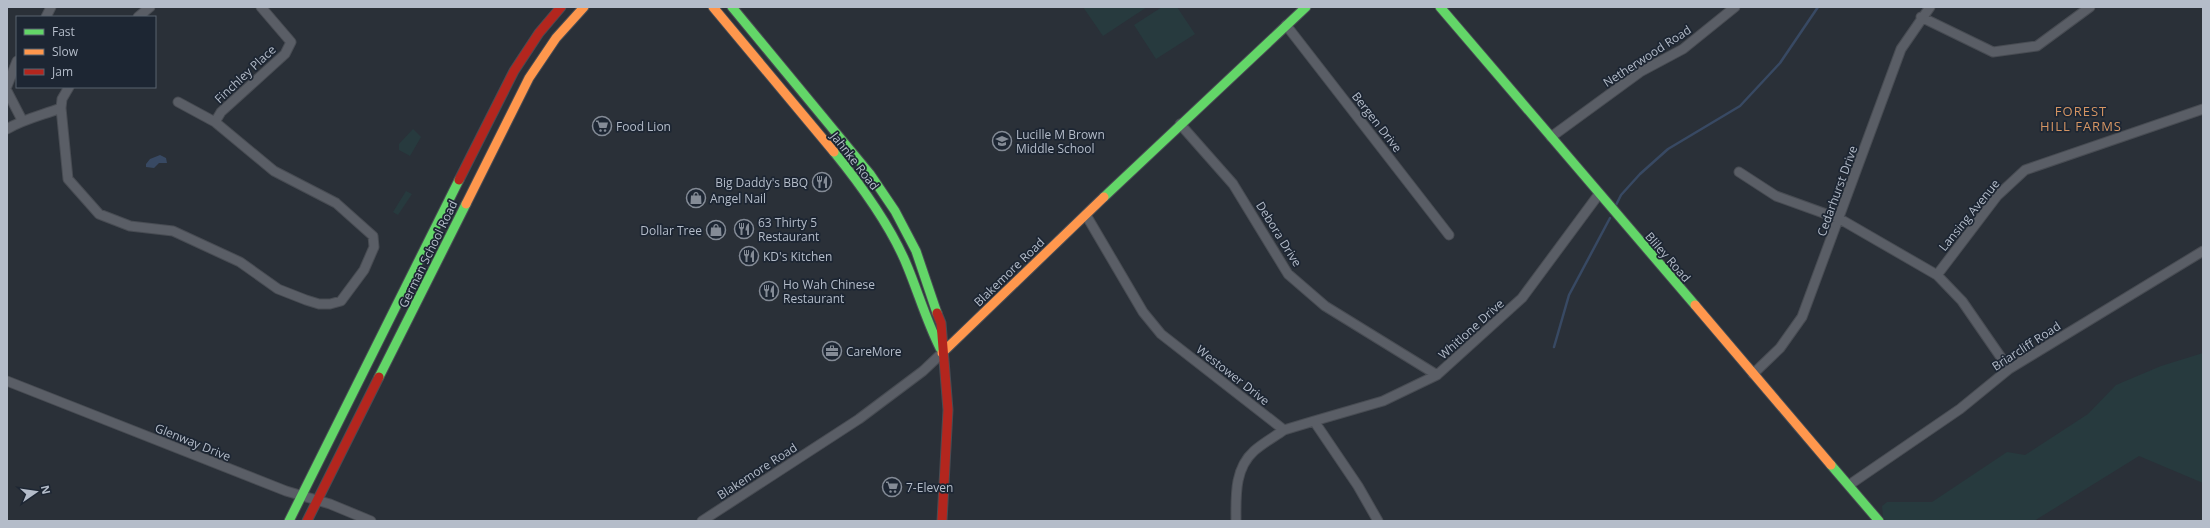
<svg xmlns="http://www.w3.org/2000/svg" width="2210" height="528" viewBox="0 0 2210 528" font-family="'Open Sans',sans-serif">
<rect width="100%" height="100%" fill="#2a3038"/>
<path fill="#273a3e" d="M1083,7H1147L1103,36Z
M1162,7H1177L1195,34L1156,59L1134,25Z
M413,129L421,137L410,156L399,150V144Z
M406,191L412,194L398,215L393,212Z
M2203,353V483L2139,456L2034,521H1886L1883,518L1882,506L1887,502H1932L2007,452L2025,455L2088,414L2116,385L2161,366Z"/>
<path fill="#384963" d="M160,155L166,158L167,163H159L154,168L146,167V164L150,159Z"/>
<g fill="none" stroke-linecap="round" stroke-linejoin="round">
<path stroke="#384963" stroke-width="2.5" d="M1616,205L1621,195L1640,174L1668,149L1740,106L1780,63L1818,7
M1554,347L1569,295L1610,218"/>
<g stroke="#484c53" stroke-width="11">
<path id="street" d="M46,17L51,7
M138,17L150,7
M1921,17L1993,52L2037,46L2090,7
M1286,25L1449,235
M7,86L17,61
M69,87L62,99L61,108L68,179L99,214L130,226L173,231L240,262L278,289L306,300L319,304H330L341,301L364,270L374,247L373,236L336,203L274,171L215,122L178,102
M7,91L22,120
M215,122L221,112L285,54L291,42L261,7
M1180,124L1233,184L1288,274L1325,306L1437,375
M7,129C24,119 43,115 61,108
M1551,137L1640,72L1683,49L1735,7
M1739,172L1776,196L1840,219L1937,275L1962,301L2009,369
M1086,215L1143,312L1161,334L1284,430L1314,421L1358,486L1378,521
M1937,275L1997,196L2025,170L2203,109
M1753,374L1780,348L1802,317L1901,49L1930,7
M7,381L286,491L330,504L371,521
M1314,421L1383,401L1437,375L1522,298L1599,194
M1849,485L1960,409L2009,369L2203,251
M702,521L859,419L923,371L942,353
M1236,521C1236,497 1234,469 1254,451C1263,443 1274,437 1284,430"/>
</g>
<g stroke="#484c53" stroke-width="11">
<path id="fast" d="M732,7L870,174L895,211L916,251L937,313
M1440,7L1695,305
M834,152C860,184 893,230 908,268C919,295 927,322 940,348
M1104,197L1306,7
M379,377L466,204
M1831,465L1879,521
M289,521L459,180"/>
</g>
<g stroke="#484c53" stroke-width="11">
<path id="slow" d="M713,7L834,152
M466,204L529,78L556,38L584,7
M1695,305L1831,465
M942,353L1104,197"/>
</g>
<g stroke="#484c53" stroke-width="11">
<path id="jam" d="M459,180L514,71L539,33L561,7
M937,313L941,323L948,410L942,521
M307,521L379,377"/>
</g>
<use href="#street" stroke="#5a5e66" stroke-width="9"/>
<use href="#fast" stroke="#63d668" stroke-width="9"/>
<use href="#slow" stroke="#ff974d" stroke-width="9"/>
<use href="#jam" stroke="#b3261e" stroke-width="9"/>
</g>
<defs>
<g id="supermarket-ring" transform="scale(1)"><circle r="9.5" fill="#1d2633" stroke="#848b96" stroke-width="1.5"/><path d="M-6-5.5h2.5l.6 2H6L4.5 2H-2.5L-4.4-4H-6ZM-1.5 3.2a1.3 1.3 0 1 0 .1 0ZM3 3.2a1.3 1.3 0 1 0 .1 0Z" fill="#848b96"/></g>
<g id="school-ring" transform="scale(1)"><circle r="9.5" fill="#1d2633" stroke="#848b96" stroke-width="1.5"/><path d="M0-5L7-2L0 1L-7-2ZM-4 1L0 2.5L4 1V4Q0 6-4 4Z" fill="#848b96"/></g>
<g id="restaurant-ring" transform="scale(1)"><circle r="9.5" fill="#1d2633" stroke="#848b96" stroke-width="1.5"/><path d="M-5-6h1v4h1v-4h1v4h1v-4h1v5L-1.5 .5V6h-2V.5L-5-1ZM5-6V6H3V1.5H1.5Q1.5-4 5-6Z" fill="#848b96"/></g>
<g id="shop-ring" transform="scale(1)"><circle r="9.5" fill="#1d2633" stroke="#848b96" stroke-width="1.5"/><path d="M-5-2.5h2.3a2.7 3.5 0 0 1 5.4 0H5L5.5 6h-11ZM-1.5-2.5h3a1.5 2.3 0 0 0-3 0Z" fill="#848b96"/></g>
<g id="office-ring" transform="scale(1)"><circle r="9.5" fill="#1d2633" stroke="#848b96" stroke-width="1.5"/><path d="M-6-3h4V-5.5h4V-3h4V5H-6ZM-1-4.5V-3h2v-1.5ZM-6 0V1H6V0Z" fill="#848b96"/></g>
</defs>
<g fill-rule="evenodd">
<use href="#supermarket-ring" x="602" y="126"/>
<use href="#school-ring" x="1002" y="141"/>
<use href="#restaurant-ring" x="822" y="182"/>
<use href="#shop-ring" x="696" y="198"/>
<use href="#restaurant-ring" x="744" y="229"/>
<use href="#shop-ring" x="716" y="230"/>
<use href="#restaurant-ring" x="749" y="256"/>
<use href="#restaurant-ring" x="769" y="291"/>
<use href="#office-ring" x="832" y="351"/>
<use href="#supermarket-ring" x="892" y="487"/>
</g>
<g text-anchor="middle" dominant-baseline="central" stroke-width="3.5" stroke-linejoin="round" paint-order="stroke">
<g font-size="12" fill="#b4bcc9" stroke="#1d2633">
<text transform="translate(1647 56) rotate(-33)">Netherwood Road</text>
<text transform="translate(245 74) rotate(-43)">Finchley Place</text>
<text transform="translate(1377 122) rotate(52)">Bergen Drive</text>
<text transform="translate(855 161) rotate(52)">Jahnke Road</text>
<text transform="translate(1837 191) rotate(-70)">Cedarhurst Drive</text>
<text transform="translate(1969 215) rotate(-51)">Lansing Avenue</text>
<text transform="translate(1279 234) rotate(58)">Debora Drive</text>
<text transform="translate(428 254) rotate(-64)">German School Road</text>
<text transform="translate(1668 257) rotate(49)">Bliley Road</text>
<text transform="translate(1009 272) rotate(-44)">Blakemore Road</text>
<text transform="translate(1471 329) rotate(-42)">Whitlone Drive</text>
<text transform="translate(2026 346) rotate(-33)">Briarcliff Road</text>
<text transform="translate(1233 375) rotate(38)">Westower Drive</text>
<text transform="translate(193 442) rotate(22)">Glenway Drive</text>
<text transform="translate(757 471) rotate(-33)">Blakemore Road</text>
</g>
<g font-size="12" fill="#b4bcc9" stroke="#1d2633" text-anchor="start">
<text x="616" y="126">Food Lion</text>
<text x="1016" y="134">Lucille M Brown<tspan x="1016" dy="14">Middle School</tspan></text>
<text x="808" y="182" text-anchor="end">Big Daddy's BBQ</text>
<text x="710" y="198">Angel Nail</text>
<text x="758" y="222">63 Thirty 5<tspan x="758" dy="14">Restaurant</tspan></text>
<text x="702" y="230" text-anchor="end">Dollar Tree</text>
<text x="763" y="256">KD's Kitchen</text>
<text x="783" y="284">Ho Wah Chinese<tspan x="783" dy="14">Restaurant</tspan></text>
<text x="846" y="351">CareMore</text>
<text x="906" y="487">7-Eleven</text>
</g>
<g font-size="13" letter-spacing="1" fill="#d59563" stroke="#1d2633">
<text x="2081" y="111">FOREST<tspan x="2081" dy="15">HILL FARMS</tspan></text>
</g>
</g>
<rect width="2210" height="528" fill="none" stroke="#b4bcc9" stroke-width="16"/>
<rect x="16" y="16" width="140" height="72" fill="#1d2633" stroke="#59626f"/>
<rect x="24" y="29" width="20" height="6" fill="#63d668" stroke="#59626f"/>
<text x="52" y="36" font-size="12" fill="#b4bcc9">Fast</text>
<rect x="24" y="49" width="20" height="6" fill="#ff974d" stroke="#59626f"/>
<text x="52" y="56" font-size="12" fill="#b4bcc9">Slow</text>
<rect x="24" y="69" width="20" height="6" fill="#b3261e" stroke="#59626f"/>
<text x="52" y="76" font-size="12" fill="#b4bcc9">Jam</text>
<g transform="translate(36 492) rotate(77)" stroke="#1d2633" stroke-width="3" paint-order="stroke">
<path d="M0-3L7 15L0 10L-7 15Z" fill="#b4bcc9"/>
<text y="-6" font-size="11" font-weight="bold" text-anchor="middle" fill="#b4bcc9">N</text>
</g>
</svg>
